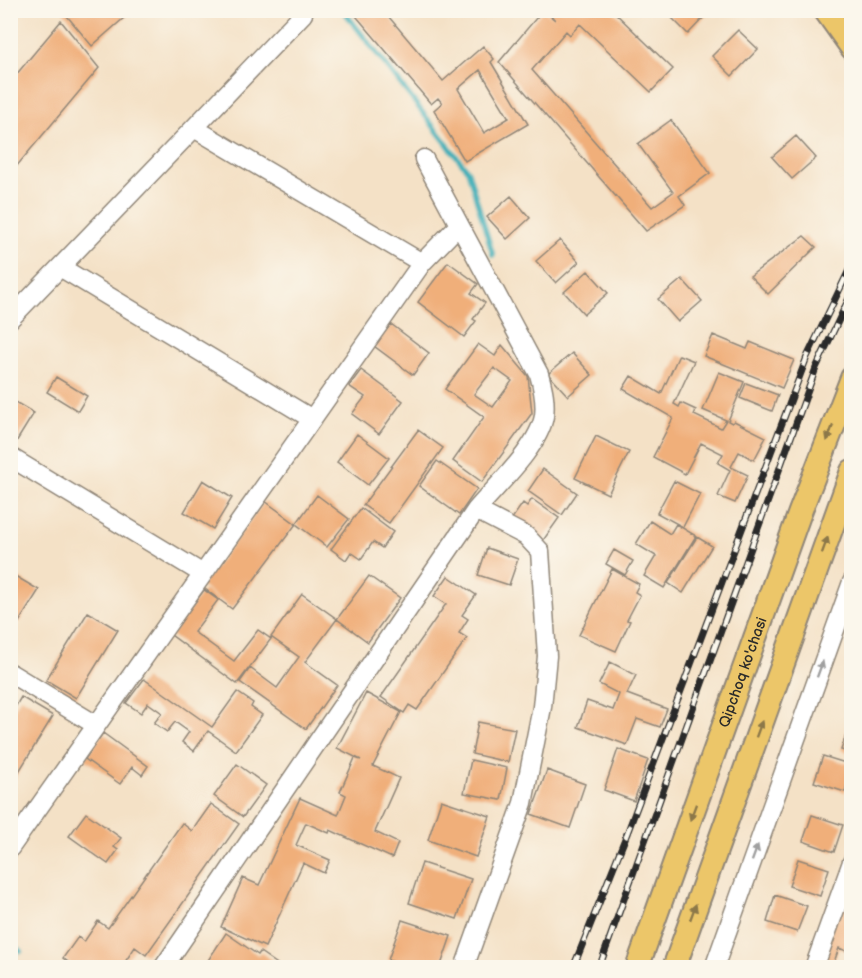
<svg xmlns="http://www.w3.org/2000/svg" width="862" height="978" viewBox="0 0 862 978" font-family="'Balsamiq Sans',sans-serif">
<rect width="100%" height="100%" fill="#fbf7ec"/>
<filter id="ink" filterUnits="userSpaceOnUse"><feTurbulence type="fractalNoise" baseFrequency=".0167" numOctaves="2"/><feDisplacementMap in="SourceGraphic" scale="12" xChannelSelector="R" yChannelSelector="G"/><feConvolveMatrix kernelMatrix="1 2 1 2 8 2 1 2 1" color-interpolation-filters="sRGB"/></filter>
<filter id="wash" filterUnits="userSpaceOnUse"><feTurbulence type="fractalNoise" baseFrequency=".008" numOctaves="4" result="noise"/><feDisplacementMap in="SourceGraphic" scale="24" xChannelSelector="R" yChannelSelector="G"/><feGaussianBlur stdDeviation="1.35" result="paint"/><feColorMatrix in="noise" values="0 0 0 0 0 0 0 0 0 0 0 0 0 0 0 0 0 1.4 0 .05"/><feComposite in="paint" operator="in"/></filter>
<g filter="url(#wash)">
<rect width="100%" height="100%" fill="#f4e1c6"/>
<g fill="none" stroke-linecap="round" stroke-linejoin="round">
<path stroke="#3daeb7" stroke-width="5" d="M343,10L468,171L493,255
M10,945L21,951"/>
</g>
<g id="blocks">
<path fill="#f0af7a" fill-rule="evenodd" d="M62,10H133L92,46Z
M351,10H383L443,81L483,46L494,59L491,62L528,124L465,161L434,110L442,103L438,98L431,104ZM480,70L509,118L484,133L458,89Z
M543,10L555,20L546,10H612L673,69L651,92L580,24L570,35L566,31L532,70L652,207L673,192L638,144L671,120L710,173L679,196L685,205L646,231L499,62Z
M664,10H711L688,34Z
M61,21L99,68L10,174V82Z
M738,30L758,49L732,76L712,56Z
M796,136L816,158L792,179L772,157Z
M511,196L530,218L507,239L487,217Z
M804,236L816,247L768,294L750,276Z
M560,240L579,262L556,283L536,261Z
M448,262L478,284L471,293L485,303L473,319L476,321L464,337L418,302Z
M588,271L608,293L584,314L564,292Z
M682,279L702,301L678,322L658,299Z
M391,324L429,353L413,375L374,346Z
M713,335L747,349L750,342L794,360L782,388L704,356Z
M478,344L495,356L502,345L528,376L532,413L482,482L453,461L484,417L445,389ZM494,368L512,381L493,407L474,394Z
M572,353L592,375L568,396L548,374Z
M679,355L694,361L674,404L679,407L681,403L696,410L694,415L721,428L726,420L703,410L719,372L744,382L728,421L732,423L734,421L766,437L754,460L739,452L731,467L748,475L735,503L718,496L730,470L718,463L723,454L701,443L685,474L653,457L673,418L623,389L631,376L661,394Z
M361,370L403,401L379,434L352,414L365,397L349,386Z
M56,377L87,396L78,411L47,392Z
M746,383L778,395L772,411L740,398Z
M10,399L34,413L13,447L10,446Z
M418,430L443,448L389,523L363,505Z
M357,434L389,458L368,485L337,462Z
M596,436L629,452L608,494L575,478Z
M437,461L477,489L459,515L419,486Z
M543,469L577,493L562,515L528,491Z
M203,480L232,498L213,529L184,512Z
M674,481L700,494L683,527L657,513Z
M317,495L349,519L327,547L296,524Z
M532,499L559,518L542,542L511,520L523,503L527,506Z
M265,501L296,524L232,609L201,586Z
M361,508L393,532L382,548L373,542L361,559L351,552L346,560L331,549Z
M650,521L670,534L676,524L696,536L664,588L644,576L656,556L636,544Z
M697,537L712,546L683,593L668,583Z
M487,548L518,559L509,585L478,575Z
M614,550L633,561L625,575L606,564Z
M612,569L639,584L635,592L640,595L627,620L630,621L616,651L579,635Z
M10,573L39,590L19,622L10,617Z
M369,576L400,598L368,642L337,619Z
M448,576L476,595L462,615L468,619L459,633L467,638L417,710L409,705L404,713L381,697L446,604L434,596Z
M204,590L218,600L194,632L234,661L258,630L271,639L237,684L171,635Z
M302,594L337,619L305,662L337,685L306,729L240,682L250,668L277,688L299,657L271,637Z
M88,612L118,630L76,698L46,680Z
M610,662L636,675L627,694L667,709L660,727L637,719L627,745L578,727L587,701L613,710L619,694L599,684Z
M144,679L212,727L237,692L253,703L251,707L262,715L236,751L208,731L194,751L182,742L189,732L175,722L167,732L154,723L162,713L148,703L141,713L126,703Z
M366,693L401,712L373,766L399,778L375,832L398,843L392,858L330,830L329,833L306,823L296,845L330,860L324,873L303,863L265,947L221,927L243,878L259,885L300,798L338,815L346,795L340,792L355,758L361,760L337,748Z
M21,697L53,716L10,786L11,714Z
M478,722L515,729L508,762L472,754Z
M850,723L852,724V753L841,750Z
M103,733L148,766L142,775L132,767L120,784L85,759Z
M618,749L648,760L634,801L604,790Z
M823,756L852,765L845,792L814,782Z
M471,760L507,768L501,800L464,793Z
M237,764L266,785L243,817L214,796Z
M547,770L585,784L570,828L531,814Z
M441,800L490,816L476,857L428,840Z
M211,804L239,824L146,955L135,947L121,968H76L63,958L78,937L84,942L98,921L108,928L182,823L192,831Z
M86,813L121,838L114,847L118,850L108,864L69,836Z
M812,815L843,825L834,852L803,841Z
M798,859L829,869L820,896L789,886Z
M422,863L471,879L457,919L409,903Z
M775,895L807,906L797,932L767,922Z
M852,902V943L849,952L839,948L832,968H816L838,904Z
M402,920L451,936L440,968H410L388,960Z
M226,933L258,955L260,952L283,968H203Z"/>
</g>
</g>
<g filter="url(#ink)">
<use href="#blocks" fill-opacity="0" stroke="#908678" stroke-width="1.5"/>
<g fill="none" stroke-linecap="round" stroke-linejoin="round">
<g stroke="#908678" stroke-width="21">
<path id="minor" d="M194,128L303,14
M60,267L312,419
M10,319L194,128L422,263
M10,457L203,574
M10,673L96,725
M10,848L422,263L459,225
M163,968L476,510C496,486 539,447 544,416C546,401 543,388 539,374L424,159
M464,968L523,803L542,707L547,656L540,551L526,536L476,510
M714,968L852,582
M814,968L852,862"/>
</g>
<g stroke="#908678" stroke-width="26">
<g id="major">
<path d="M825,10L852,48"/>
<path id="s1" d="M637,968L800,512L852,378"/>
<path d="M674,968L852,471"/>
</g>
</g>
<use href="#minor" stroke="#fff" stroke-width="18"/>
<use href="#major" stroke="#ecc669" stroke-width="22"/>
<g stroke="#2b2b2b" stroke-width="7">
<path id="rail" d="M573,968L628,831L807,357L852,264
M599,968L816,368L852,292"/>
</g>
<use href="#rail" stroke="#fbf7ec" stroke-width="4.5" stroke-dasharray="14" stroke-linecap="butt"/>
</g>
<defs><path id="oneway-solid" d="M-6-.8H1V-3.2L6.5 0L1 3.2V.8H-6Z" transform="scale(1.5)"/></defs>
<g fill="#8c784a">
<use href="#oneway-solid" transform="translate(830 433) rotate(111)"/>
<use href="#oneway-solid" transform="translate(825 545) rotate(-70)"/>
<use href="#oneway-solid" transform="translate(759 729) rotate(-70)"/>
<use href="#oneway-solid" transform="translate(693 812) rotate(110)"/>
<use href="#oneway-solid" transform="translate(693 912) rotate(-70)"/>
</g>
<g fill="#a0a0a0">
<use href="#oneway-solid" transform="translate(820 669) rotate(-70)"/>
<use href="#oneway-solid" transform="translate(755 853) rotate(-70)"/>
</g>
</g>
<g text-anchor="middle" dominant-baseline="central" stroke-width="6" stroke-linejoin="round" paint-order="stroke">
<g font-size="15" fill="#2b2b2b" stroke="#fbf7ec">
<text stroke="none"><textPath href="#s1" startOffset="314">Qipchoq ko'chasi</textPath></text>
</g>
</g>
<rect width="862" height="978" fill="none" stroke="#fbf7ec" stroke-width="36"/>
</svg>
